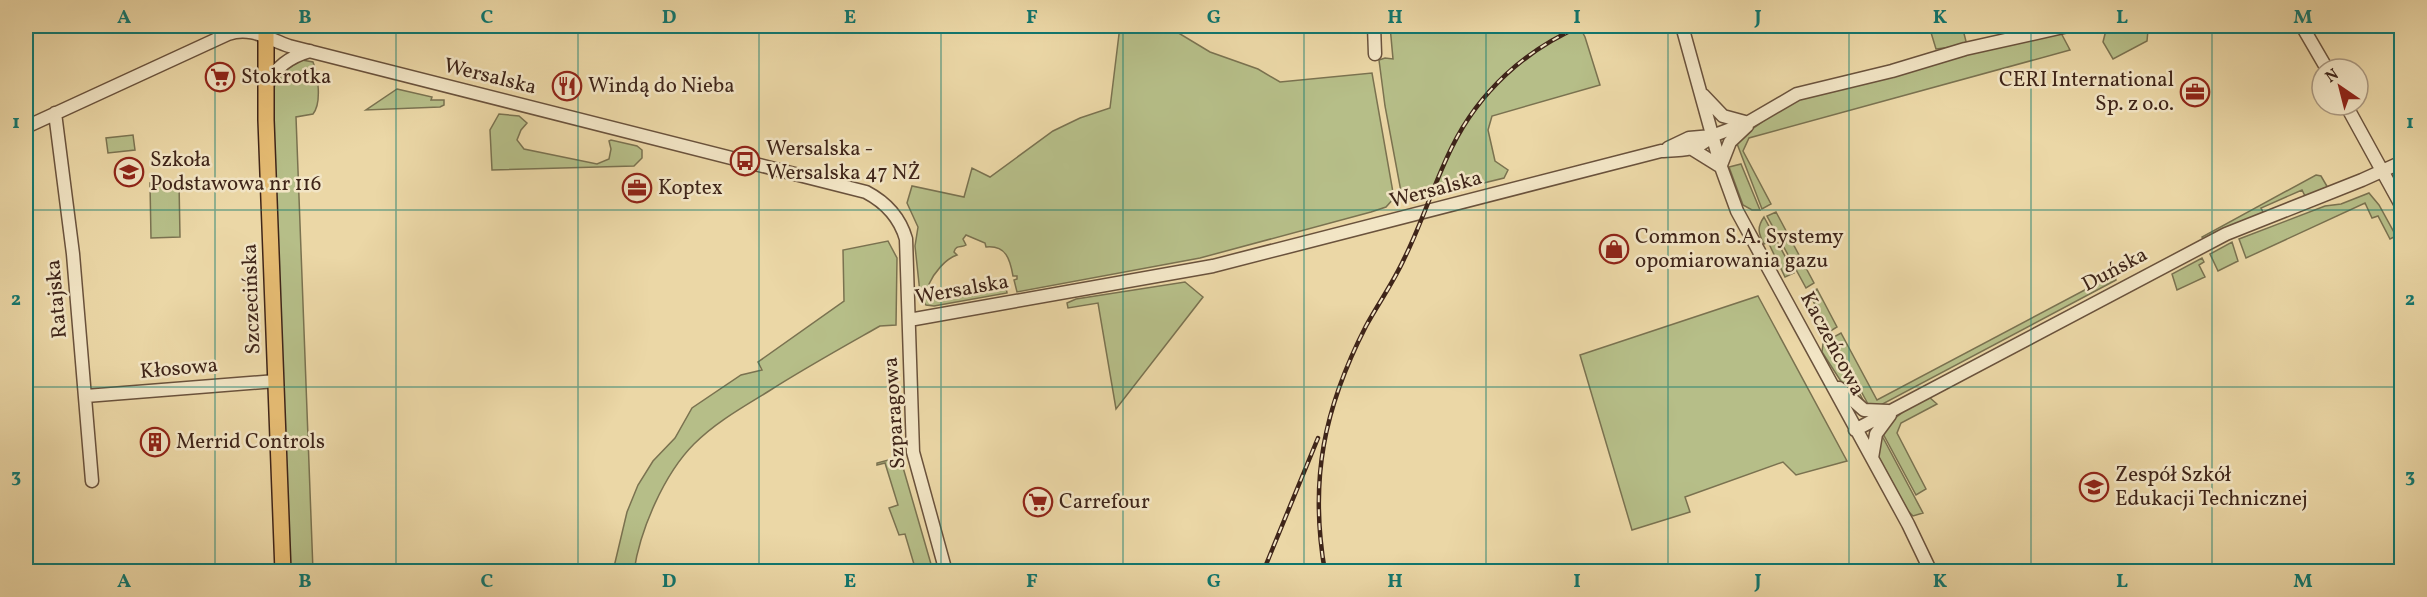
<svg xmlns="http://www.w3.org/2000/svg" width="2427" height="597" viewBox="0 0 2427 597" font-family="Vollkorn,serif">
<rect width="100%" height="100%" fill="#ebd7a6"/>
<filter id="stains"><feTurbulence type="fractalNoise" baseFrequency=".00333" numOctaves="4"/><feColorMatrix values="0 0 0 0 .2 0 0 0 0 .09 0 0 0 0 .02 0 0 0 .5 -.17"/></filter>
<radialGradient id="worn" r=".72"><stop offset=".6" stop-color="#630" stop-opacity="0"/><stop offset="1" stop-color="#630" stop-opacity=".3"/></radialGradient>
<path fill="#b6be88" stroke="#7a7250" stroke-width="1.5" d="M1120,26H1167L1210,52L1258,69L1280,82L1372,73L1394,198L1386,207L1371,212L1200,258L1017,292L1014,280L1017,279V276H1013C1010,259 1006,245 986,247L985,243L966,235L963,239L966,245C962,248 956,244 954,252L957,255C945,259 934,273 929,284L931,292L940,296L1001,285L1006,287L1007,293L934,306L926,305L920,293L915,246L918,227L907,203L912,186L964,197L972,168L990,177L1053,131L1080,118L1110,108Z
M1390,26H1579L1585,37L1600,85L1492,116L1488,130L1495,161L1508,170L1504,178L1410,201L1402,197L1385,106L1379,60L1385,58L1393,59Z
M1929,26H1962L1967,45L1936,49Z
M2107,26H2161L2148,30L2147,41L2113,59L2103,42Z
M2060,31L2070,50L1749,138L1743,151L1771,204L1762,209L1736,141L1795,98Z
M302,60L313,62C318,75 322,103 313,114L296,117L313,571H290L271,128C274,92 266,78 302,60Z
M397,89L432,97L431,100H444V105L440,107L366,110Z
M499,114L519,116L527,123L521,130L517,140L524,149L597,164L609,159L611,149L609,141L611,140L637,146L642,150V158L634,166L492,170L490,130Z
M133,135L135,150L108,153L106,138Z
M1741,164L1760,210H1752L1743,205L1729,167Z
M2316,175L2321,176L2328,188L2306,198L2302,190L2261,208L2264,214L2203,239L2202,237Z
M179,182L180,237L151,238L150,183Z
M2369,193L2379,205L2396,236L2390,239L2378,216L2372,218L2365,203L2246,258L2239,239L2325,206L2341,204Z
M1776,212L1814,283L1806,288L1767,216Z
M1764,217L1794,273L1785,277L1768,242L1764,244C1758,233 1757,227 1764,217Z
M888,241L897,258L896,325L880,326C843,347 805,368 769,391C743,407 716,422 694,444C664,474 640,530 634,571H613L627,512L638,485L653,461L675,438L692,408L741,375L762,370L758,362L844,301L843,250Z
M2232,242L2238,261L2218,271L2210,254Z
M2202,258L2204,262L2199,265L2205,277L2177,290L2172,274Z
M2115,274L2116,280L1877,407L1868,404L1832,338L1841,333L1877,400Z
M1185,282L1203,297L1116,409L1098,303L1068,308L1067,303L1076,299Z
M1817,289L1837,327L1829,332L1809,293Z
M1758,296L1847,461L1796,475L1783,462L1685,497L1690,512L1632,530L1580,355Z
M1830,339L1868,409L1844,386L1822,352L1823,344Z
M1929,397L1937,404L1901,423L1897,433L1926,489L1916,495L1881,430L1910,406Z
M1880,432L1923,513L1913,516L1908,511L1877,454Z
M900,457L933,571H916L905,534L899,535L889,508L898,505L885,463L877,465V463Z"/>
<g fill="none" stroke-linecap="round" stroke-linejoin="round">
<g stroke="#6a523c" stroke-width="15">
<path id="minor" d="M1374,26L1375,54
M1682,26L1721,167L1737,211L1908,524L1931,572
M2302,26L2327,69
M266,86C276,67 289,57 310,51
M1703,95L1723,116L1745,122
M2346,105L2402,207
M55,113L73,254L92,481
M26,127L228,34C251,26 268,39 289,46L866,192C885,202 900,218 906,239L913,452L946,572
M1668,148L1689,138L1712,136L1749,122L1797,94L1892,71L1965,49L2068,26
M1692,149L1721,167
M1721,165L1730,142L1747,126
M909,320L1213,266L1661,151C1682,150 1696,151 1712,136
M1839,388L1864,410L1888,411
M86,396L276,381
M1855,430L2226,234L2362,180L2402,162
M1872,458L1876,434L1890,415"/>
</g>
<g stroke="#3f2519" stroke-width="18">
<path id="major" d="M266,26V120L283,572"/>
</g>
<use href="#minor" stroke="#f2e5c5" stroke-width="12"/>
<use href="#major" stroke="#e6bc73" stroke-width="15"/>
<g stroke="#3f2519" stroke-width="4.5">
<path id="rail" d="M1263,572L1318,438
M1325,572C1309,480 1324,408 1366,326C1378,304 1393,283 1404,259C1422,223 1434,183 1452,147C1479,92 1525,50 1581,26"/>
</g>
<use href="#rail" stroke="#f2e5c5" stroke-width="2" stroke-dasharray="7" stroke-linecap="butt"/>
</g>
<path fill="none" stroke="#0f766e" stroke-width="1.5" stroke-opacity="0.55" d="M215,26V572M396,26V572M578,26V572M759,26V572M941,26V572M1123,26V572M1304,26V572M1486,26V572M1668,26V572M1849,26V572M2031,26V572M2212,26V572M26,210H2402M26,387H2402"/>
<defs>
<g id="supermarket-ring" transform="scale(1.5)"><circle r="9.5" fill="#f2e5c5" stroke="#8f2418" stroke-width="1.5"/><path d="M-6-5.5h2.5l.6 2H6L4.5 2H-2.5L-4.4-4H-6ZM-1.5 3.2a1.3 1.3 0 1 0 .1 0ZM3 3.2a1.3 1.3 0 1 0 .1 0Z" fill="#8f2418"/></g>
<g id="restaurant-ring" transform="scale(1.5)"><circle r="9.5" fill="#f2e5c5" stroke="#8f2418" stroke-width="1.5"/><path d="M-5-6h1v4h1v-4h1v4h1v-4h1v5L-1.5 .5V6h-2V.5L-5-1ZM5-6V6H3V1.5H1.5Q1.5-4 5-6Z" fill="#8f2418"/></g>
<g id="office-ring" transform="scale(1.5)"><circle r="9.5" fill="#f2e5c5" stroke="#8f2418" stroke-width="1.5"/><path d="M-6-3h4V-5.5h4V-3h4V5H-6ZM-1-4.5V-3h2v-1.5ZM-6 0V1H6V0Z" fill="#8f2418"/></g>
<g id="bus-ring" transform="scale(1.5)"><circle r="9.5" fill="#f2e5c5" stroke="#8f2418" stroke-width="1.5"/><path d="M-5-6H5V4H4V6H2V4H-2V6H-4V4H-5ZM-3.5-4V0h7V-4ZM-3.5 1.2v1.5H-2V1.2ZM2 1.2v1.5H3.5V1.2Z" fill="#8f2418"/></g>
<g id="school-ring" transform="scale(1.5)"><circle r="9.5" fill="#f2e5c5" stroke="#8f2418" stroke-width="1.5"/><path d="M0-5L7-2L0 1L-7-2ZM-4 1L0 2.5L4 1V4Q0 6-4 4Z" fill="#8f2418"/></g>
<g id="shop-ring" transform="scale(1.5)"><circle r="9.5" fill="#f2e5c5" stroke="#8f2418" stroke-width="1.5"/><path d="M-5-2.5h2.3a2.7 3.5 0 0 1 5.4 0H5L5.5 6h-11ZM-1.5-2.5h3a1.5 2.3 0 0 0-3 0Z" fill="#8f2418"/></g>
<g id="building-ring" transform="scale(1.5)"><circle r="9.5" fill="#f2e5c5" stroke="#8f2418" stroke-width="1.5"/><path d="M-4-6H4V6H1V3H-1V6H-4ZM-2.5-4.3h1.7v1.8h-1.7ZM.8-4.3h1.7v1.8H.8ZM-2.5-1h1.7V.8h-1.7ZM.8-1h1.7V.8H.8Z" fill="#8f2418"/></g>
</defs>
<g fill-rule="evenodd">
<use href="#supermarket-ring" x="220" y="77"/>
<use href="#restaurant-ring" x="567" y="86"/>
<use href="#office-ring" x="2195" y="92"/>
<use href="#bus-ring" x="745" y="161"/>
<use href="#school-ring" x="129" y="172"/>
<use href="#office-ring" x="637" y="188"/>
<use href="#shop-ring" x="1614" y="249"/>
<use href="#building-ring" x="155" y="442"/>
<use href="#school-ring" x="2094" y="487"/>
<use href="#supermarket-ring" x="1038" y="502"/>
</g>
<g text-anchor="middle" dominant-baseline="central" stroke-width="5" stroke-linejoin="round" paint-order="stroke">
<g font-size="21" fill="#3f2519" stroke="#f2e5c5" text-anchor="start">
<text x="241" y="77">Stokrotka</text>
<text x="2174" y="80" text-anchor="end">CERI International<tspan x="2174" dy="24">Sp. z o.o.</tspan></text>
<text x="588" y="86">Windą do Nieba</text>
<text x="766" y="149">Wersalska -<tspan x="766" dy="24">Wersalska 47 NŻ</tspan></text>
<text x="150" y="160">Szkoła<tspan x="150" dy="24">Podstawowa nr 116</tspan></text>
<text x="658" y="188">Koptex</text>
<text x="1635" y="237">Common S.A. Systemy<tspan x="1635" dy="24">opomiarowania gazu</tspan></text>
<text x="176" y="442">Merrid Controls</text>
<text x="2115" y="475">Zespół Szkół<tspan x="2115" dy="24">Edukacji Technicznej</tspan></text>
<text x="1059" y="502">Carrefour</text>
</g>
<g font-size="21" fill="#3f2519" stroke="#f2e5c5">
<text transform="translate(490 77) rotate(14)">Wersalska</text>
<text transform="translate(1436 190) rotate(-15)">Wersalska</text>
<text transform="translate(2115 270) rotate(-28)">Duńska</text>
<text transform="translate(962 290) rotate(-10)">Wersalska</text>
<text transform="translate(57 299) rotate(-95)">Ratajska</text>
<text transform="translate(252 299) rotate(-92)">Szczecińska</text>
<text transform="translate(1832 344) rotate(62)">Kaczeńcowa</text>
<text transform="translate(179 369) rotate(-5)">Kłosowa</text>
<text transform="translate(895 413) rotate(-94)">Szparagowa</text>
</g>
</g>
<rect width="2427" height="597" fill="none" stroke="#ebd7a6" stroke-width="66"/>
<g transform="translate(2340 87) rotate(325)"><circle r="28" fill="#f2e5c5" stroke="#aa9880" stroke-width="1.5"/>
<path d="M0-4.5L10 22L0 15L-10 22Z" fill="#8f2418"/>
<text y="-9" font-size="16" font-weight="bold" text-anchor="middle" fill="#3f2519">N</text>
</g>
<rect x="33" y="33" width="2361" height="531" fill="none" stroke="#0f766e" stroke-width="2"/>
<g font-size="20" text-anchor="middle" font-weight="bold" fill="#0f766e">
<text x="124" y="23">A</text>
<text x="305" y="23">B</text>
<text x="487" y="23">C</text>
<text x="669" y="23">D</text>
<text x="850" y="23">E</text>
<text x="1032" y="23">F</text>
<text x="1214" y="23">G</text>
<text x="1395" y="23">H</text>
<text x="1577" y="23">I</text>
<text x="1758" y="23">J</text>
<text x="1940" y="23">K</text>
<text x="2122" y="23">L</text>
<text x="2303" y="23">M</text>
<text x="16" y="128">1</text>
<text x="2410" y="128">1</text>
<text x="16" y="305">2</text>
<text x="2410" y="305">2</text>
<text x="16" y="482">3</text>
<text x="2410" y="482">3</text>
<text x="124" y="587">A</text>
<text x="305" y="587">B</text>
<text x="487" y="587">C</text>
<text x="669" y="587">D</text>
<text x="850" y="587">E</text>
<text x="1032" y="587">F</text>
<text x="1214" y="587">G</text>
<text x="1395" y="587">H</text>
<text x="1577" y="587">I</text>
<text x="1758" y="587">J</text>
<text x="1940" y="587">K</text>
<text x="2122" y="587">L</text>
<text x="2303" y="587">M</text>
</g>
<rect width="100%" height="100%" filter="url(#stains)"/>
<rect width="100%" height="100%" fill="url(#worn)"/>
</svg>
